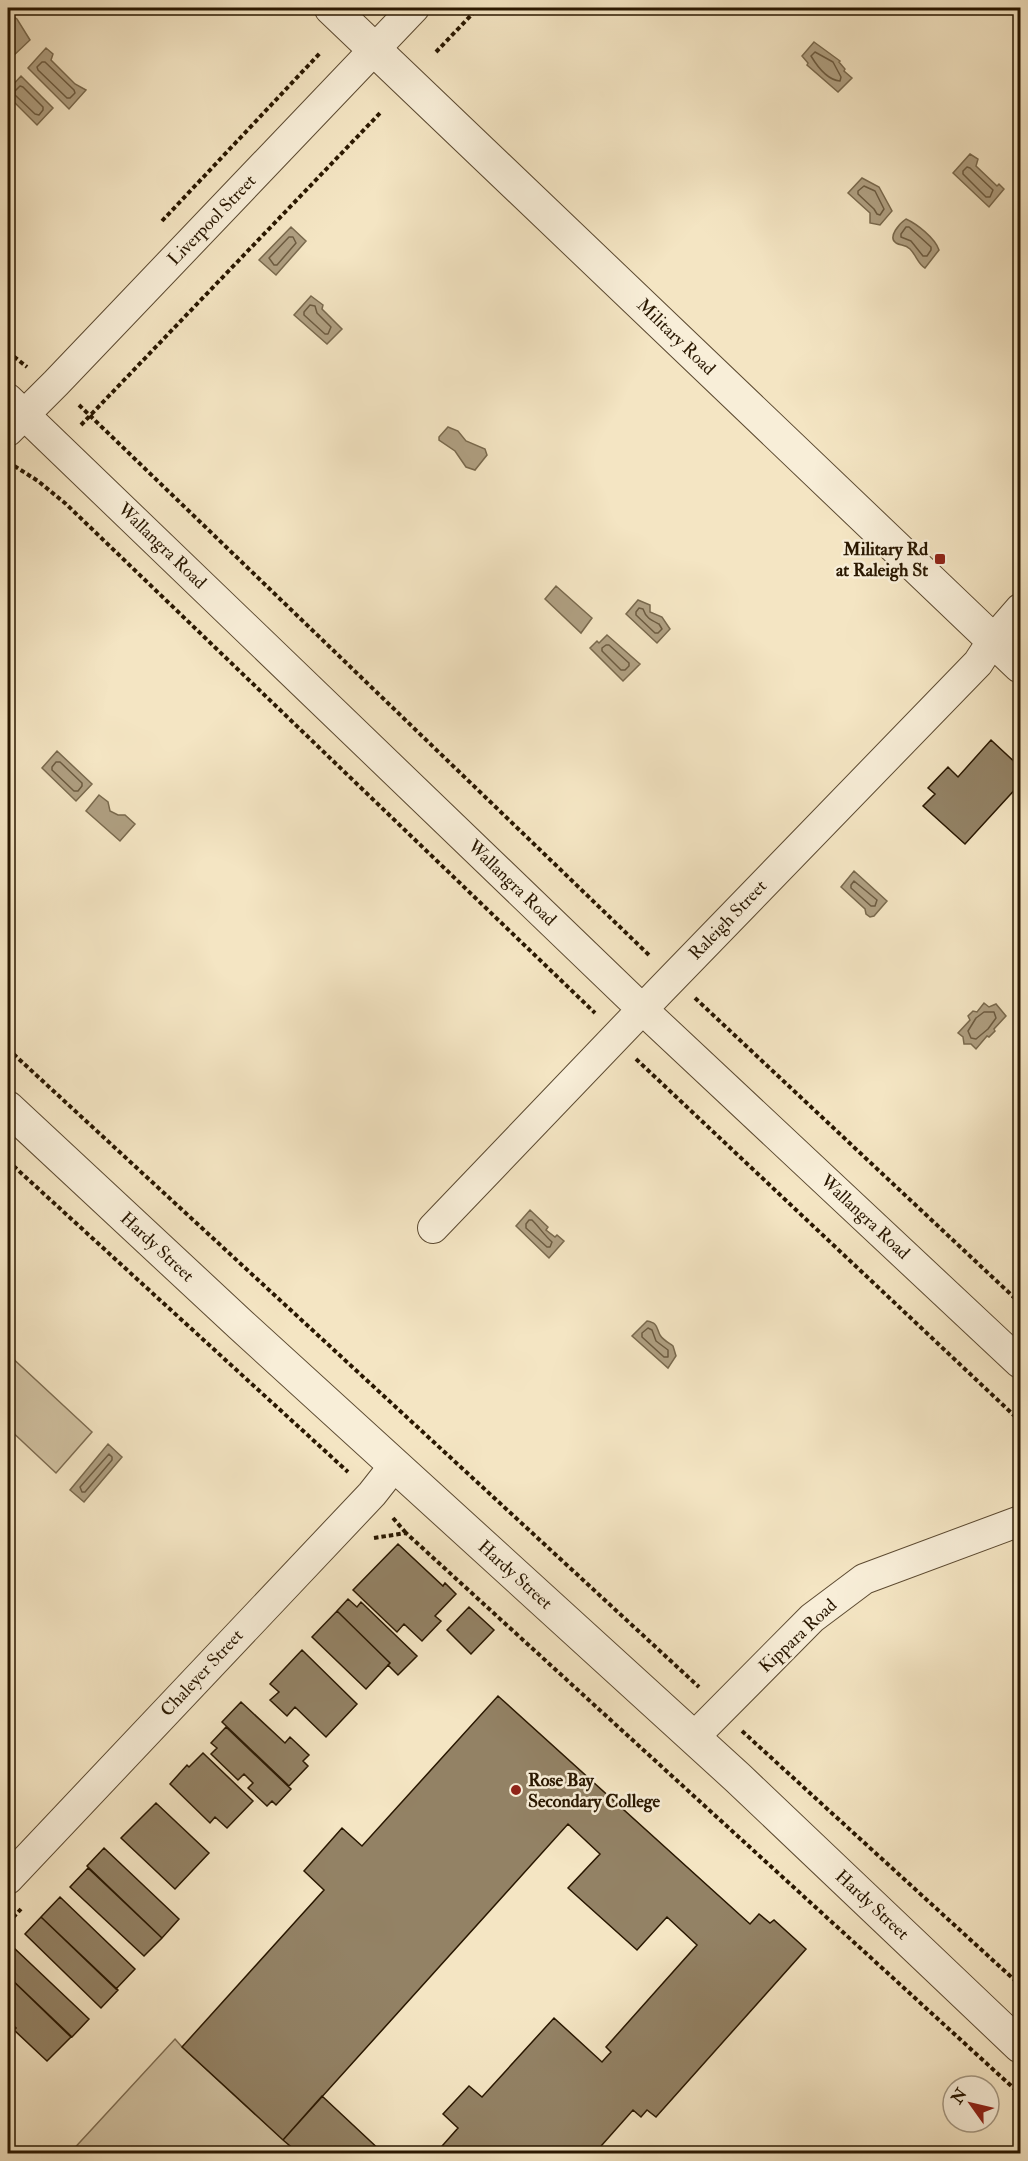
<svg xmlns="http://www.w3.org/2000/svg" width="1028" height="2161" viewBox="0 0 1028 2161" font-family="'IM FELL Double Pica',serif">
<rect width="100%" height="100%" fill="#f4e5c3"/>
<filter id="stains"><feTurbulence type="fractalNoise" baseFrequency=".00333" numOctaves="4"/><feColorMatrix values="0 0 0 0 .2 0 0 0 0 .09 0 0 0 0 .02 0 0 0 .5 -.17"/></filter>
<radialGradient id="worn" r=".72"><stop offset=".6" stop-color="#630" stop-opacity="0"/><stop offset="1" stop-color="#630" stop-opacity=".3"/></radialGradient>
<path fill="#d1c2a2" stroke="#7d6c51" stroke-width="1.5" d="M8,1354L92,1432L56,1473L8,1428Z
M175,2039L182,2047L296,2151L294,2154H69Z"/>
<path fill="#af9f81" stroke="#79694d" stroke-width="1.5" d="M11,15L17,19L30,40L11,58L8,55V17Z
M814,42L840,61L839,62L845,69L844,71L852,78L838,92L807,65L808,63L802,56Z
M46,48L53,54L51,60L75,84L86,90L69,109L28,68Z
M21,76L53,108L37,125L8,96V90Z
M970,154L978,159L976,166L997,186L999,184L1004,189L989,207L953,173Z
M862,178L879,187L892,211L880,225L870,223V213L848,193Z
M906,219C917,224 935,238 939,250L925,268C918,264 916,255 910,249C905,244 901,246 896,243C887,237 900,223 906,219Z
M291,227L306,241L276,275L259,260Z
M311,296L323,305L322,309L342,329L327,344L294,315Z
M448,427L458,431L466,441L485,449L487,455L475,470L466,467L455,451L439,440V437Z
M556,586L592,618L581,633L545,599Z
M638,600L650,605V612L662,617L670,629L657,643L626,614Z
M607,635L640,664L623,681L590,648L597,641L599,643Z
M57,751L92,784L76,801L42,768Z
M99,795L108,802L110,811L118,815H125L135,824L120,841L86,811Z
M854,871L887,901L874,916L870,917L866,914L865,909L841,887Z
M984,1003L989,1007L996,1004L1006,1016L994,1029L995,1031L989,1037L987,1036L976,1049L971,1044H964L963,1037L958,1033L970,1020L968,1016L973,1011L977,1012Z
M530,1210L548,1227L546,1230L555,1237L557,1235L564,1241L549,1258L516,1226Z
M647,1321C658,1323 656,1327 660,1335C663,1340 669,1343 673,1346L676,1356L668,1368L632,1336Z
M108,1444L122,1457L84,1502L70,1490Z"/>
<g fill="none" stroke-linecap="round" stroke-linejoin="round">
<path stroke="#6c5b40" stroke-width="1.5" d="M815,52L833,62L841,77L840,81C827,80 817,66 811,56Z
M42,62H45L74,90L75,93L70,98H67L38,70L37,67Z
M20,86L23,87L43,107V110L39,115L35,114L15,95V91Z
M967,167L970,168L993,190L990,197H986L963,174V171Z
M864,186L875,191L884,209L880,215L877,214L874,209L858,194V191Z
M906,227H909L931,247V250L927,256H923L911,241L901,237V234Z
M289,237H293L296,243L277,265H274L269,258Z
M310,305L315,306L317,313L331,327L328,334H325L304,315V312Z
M639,608L643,609C646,618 651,620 659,624L662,629L658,633H655L636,615V612Z
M606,645H609L629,663V666L625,670H621L602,651V648Z
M56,762H60L82,783V786L78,791H74L52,770V767Z
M854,881L877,900L875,906H871L851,888V885Z
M984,1012H994L996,1018L988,1029L976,1039L971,1038L968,1031L976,1018Z
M529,1220H532C540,1228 544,1235 552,1242L550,1247H547L526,1228V1224Z
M648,1328L652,1330L656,1341L668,1350V1357H664L642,1337V1333Z
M109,1454L112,1457V1460L85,1492H82L80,1487Z"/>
</g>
<path fill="#938265" stroke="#291700" stroke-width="1.5" d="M991,740L1020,767V784L965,844L923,806L935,794L928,788L948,767L958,777Z
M398,1544L443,1586L445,1583L456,1594L435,1616L441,1621L422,1641L404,1624L397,1632L353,1590Z
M348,1599L357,1607L361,1602L417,1656L398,1675L388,1665L390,1663L337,1611Z
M469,1607L494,1630L471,1654L447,1630Z
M337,1611L390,1663L366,1689L312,1637Z
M302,1650L357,1704L326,1737L295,1707L287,1716L270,1700L279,1692L270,1684Z
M498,1696L750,1924L759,1914L770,1923L774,1920L806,1949L656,2117L647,2110L641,2117L633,2110L594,2154H435L458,2128L443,2114L469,2086L482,2097L554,2018L602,2062L611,2052L606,2047L697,1945L667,1917L637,1950L568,1888L600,1854L568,1824L283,2140L182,2047L324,1890L304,1871L342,1828L362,1846Z
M241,1702L285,1743L290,1737L309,1755L303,1761L308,1766L289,1786L222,1722Z
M226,1727L291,1789L276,1805L272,1801L267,1806L248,1788L253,1783L244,1774L238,1780L211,1754L217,1748L211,1743Z
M203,1753L253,1801L227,1828L215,1817L210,1823L170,1784L187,1765L189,1767Z
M156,1803L209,1853L175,1889L121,1838Z
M104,1848L179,1919L162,1938L87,1866Z
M88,1868L162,1938L144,1956L70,1887Z
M60,1897L135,1969L116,1989L41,1917Z
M41,1917L118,1990L101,2008L25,1934Z
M13,1947L89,2019L72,2037L8,1976V1953Z
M8,1976L71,2037L47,2061L14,2030L16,2028L8,2020Z
M322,2096L384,2154H298L296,2151L283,2140Z"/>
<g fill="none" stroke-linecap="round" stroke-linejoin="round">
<g stroke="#5c4a31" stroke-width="32">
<path id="minor" d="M8,399L642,1009L1020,1363
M8,431L56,383L414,8
M433,1228L658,993L978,663L993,640L1020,609
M694,1737L812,1618L864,1579L1020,1521
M8,1879L372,1494L394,1466"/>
</g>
<g stroke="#5c4a31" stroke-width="35">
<path id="tertiary" d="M331,8L1020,666
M8,1108L241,1325L738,1778L1020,2046"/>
</g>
<path stroke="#291700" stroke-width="4" stroke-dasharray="4.5 3" stroke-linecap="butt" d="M436,52L478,8
M162,221L320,53
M8,352L27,367
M79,405L650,956
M81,425L381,112
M8,462L38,481L66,504L595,1013
M695,998L1020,1303
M8,1049L699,1687
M636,1059L1020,1421
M8,1161L348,1472
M393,1518L406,1533
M374,1538L406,1533L1020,2094
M742,1731L1020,1985
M8,1923L21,1909"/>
<use href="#minor" stroke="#f8eed8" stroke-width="30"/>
<use href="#tertiary" stroke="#f8eed8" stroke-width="33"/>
</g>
<g fill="#8f2418" stroke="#f8eed8" stroke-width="2">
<rect x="934" y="553" width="12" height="12" rx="3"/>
<circle cx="516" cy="1790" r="6"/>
</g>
<g text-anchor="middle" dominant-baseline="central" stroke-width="5" stroke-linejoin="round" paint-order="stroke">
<g font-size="18" fill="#291700" stroke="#f8eed8">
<text transform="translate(212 220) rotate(-46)">Liverpool Street</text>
<text transform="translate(676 337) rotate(44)">Military Road</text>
<text transform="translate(162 546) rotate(44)">Wallangra Road</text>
<text transform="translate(512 883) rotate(44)">Wallangra Road</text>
<text transform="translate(728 920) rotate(-46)">Raleigh Street</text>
<text transform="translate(865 1217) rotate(43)">Wallangra Road</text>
<text transform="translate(157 1247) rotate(43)">Hardy Street</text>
<text transform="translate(515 1575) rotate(42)">Hardy Street</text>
<text transform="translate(798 1636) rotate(-43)">Kippara Road</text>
<text transform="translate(202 1673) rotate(-47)">Chaleyer Street</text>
<text transform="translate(872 1905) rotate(43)">Hardy Street</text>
</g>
<g font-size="18" font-weight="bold" fill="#291700" stroke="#f8eed8" text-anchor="end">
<text x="928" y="549">Military Rd<tspan x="928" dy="21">at Raleigh St</tspan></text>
<text x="528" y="1780" text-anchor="start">Rose Bay<tspan x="528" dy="21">Secondary College</tspan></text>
</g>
</g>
<rect width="1028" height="2161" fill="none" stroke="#f4e5c3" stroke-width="30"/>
<rect x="9" y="9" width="1010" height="2143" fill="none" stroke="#291700" stroke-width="3"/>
<rect x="15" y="15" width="998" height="2131" fill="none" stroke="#291700" stroke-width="1.5"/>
<g transform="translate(971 2104) rotate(304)"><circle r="28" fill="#f8eed8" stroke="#a59882" stroke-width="1.5"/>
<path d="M0-4.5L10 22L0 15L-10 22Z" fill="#8f2418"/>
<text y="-9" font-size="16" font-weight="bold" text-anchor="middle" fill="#291700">N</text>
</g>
<rect width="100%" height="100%" filter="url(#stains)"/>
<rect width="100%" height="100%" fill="url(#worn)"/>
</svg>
